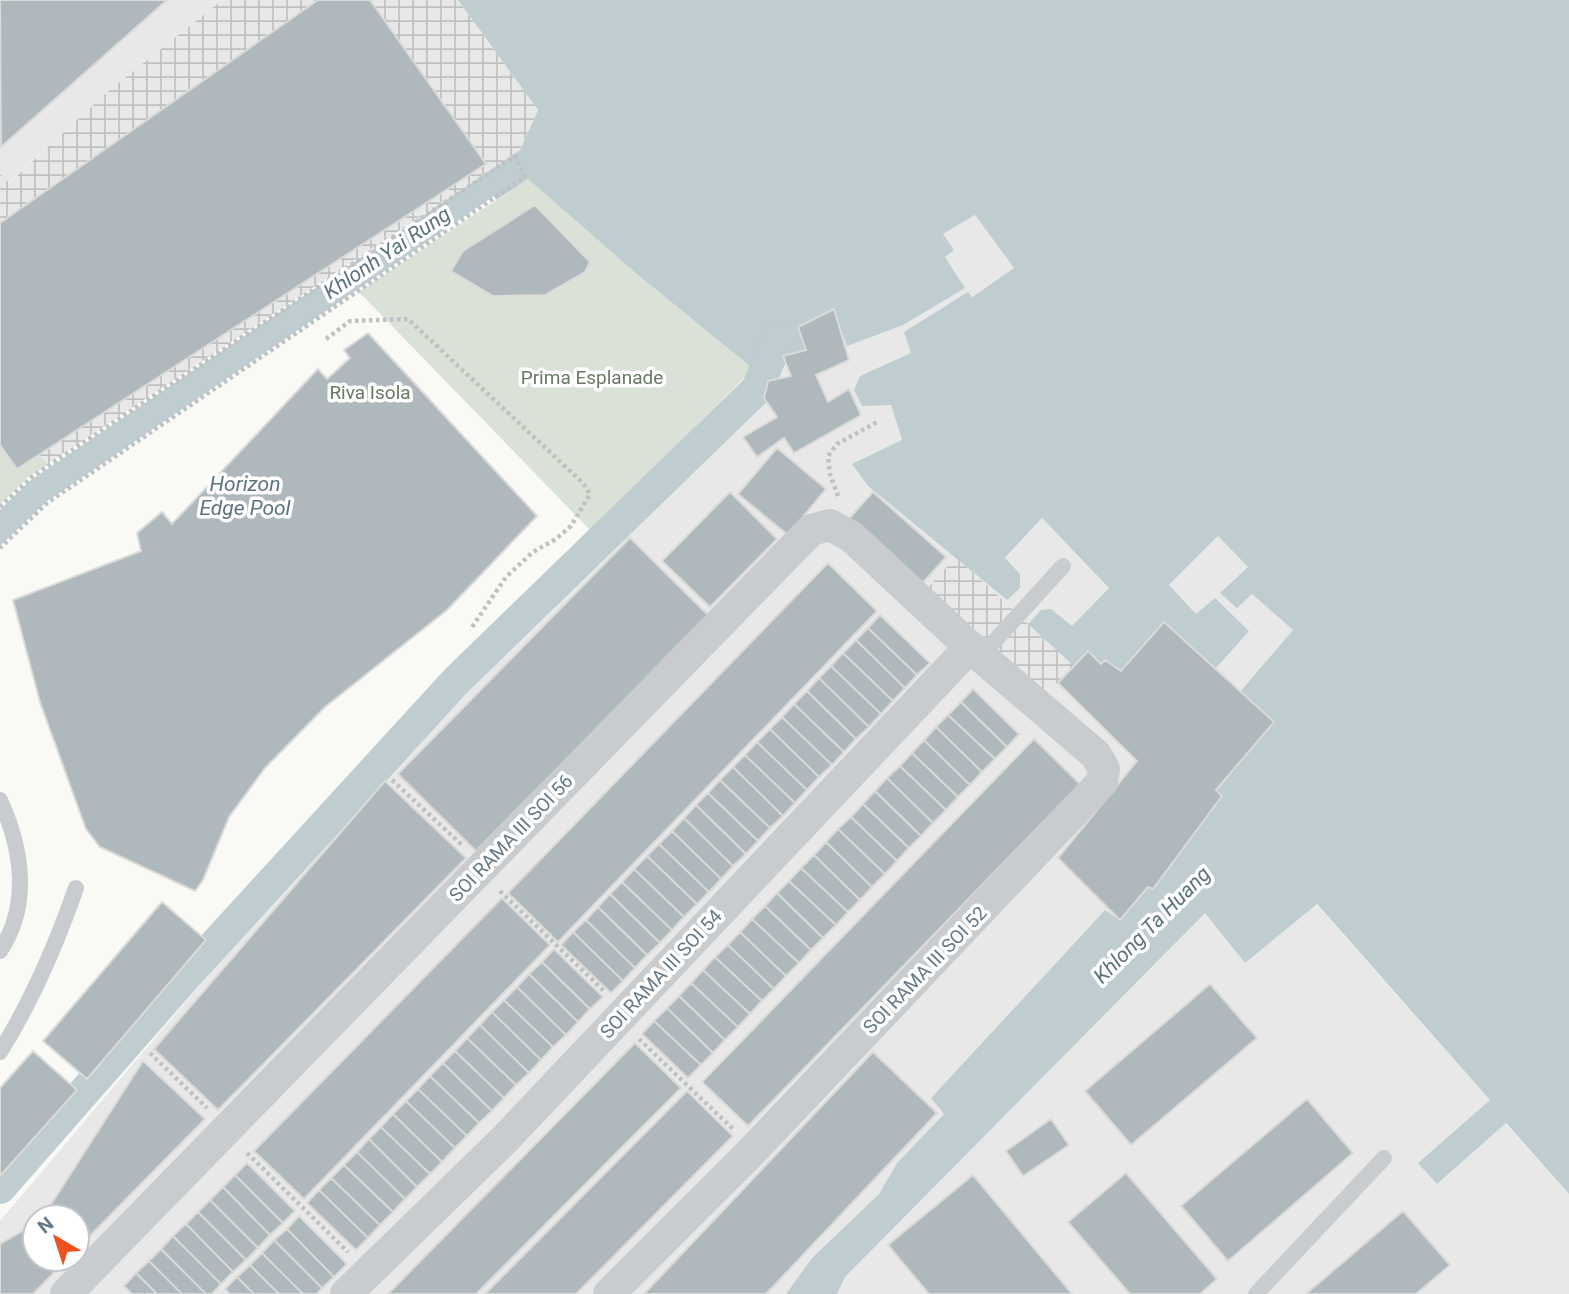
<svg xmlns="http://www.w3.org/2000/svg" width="1569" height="1294" viewBox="0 0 1569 1294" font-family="Roboto,sans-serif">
<defs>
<pattern id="industrial-grid" width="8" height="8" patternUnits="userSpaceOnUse" patternTransform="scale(1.75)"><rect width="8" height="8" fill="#e7e8e7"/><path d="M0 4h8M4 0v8" fill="none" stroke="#bfc1c1"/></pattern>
</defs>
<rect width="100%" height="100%" fill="#f9f9f6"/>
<path fill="#e7e8e7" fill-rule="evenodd" d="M0,0H222L106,93L8,183L0,174Z
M975,215L1014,268L971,297L968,293L904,332L912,353L860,376L891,405L902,441L853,464L868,486L1007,600L1005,559L1042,518L1109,588L1072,626L1088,651L1101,663L1105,660L1121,670L1164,622L1249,631L1215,598L1196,615L1169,585L1218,536L1248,567L1220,593L1252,594L1293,630L1241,692L1274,722L1216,790L1222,796L1169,868L1153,889L1147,887L1120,920L1105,910L931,1098L944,1114L897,1163L879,1194L812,1258L786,1294H0V1221L315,849L473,682L764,398L775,359L834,309L847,346L965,288L945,257L943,234ZM35,1217H77V1259H35Z
M1316,904L1490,1100L1418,1163L1438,1183L1505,1123L1569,1194V1294H837L845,1277L1205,912L1245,963Z"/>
<path fill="url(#industrial-grid)" d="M222,0H458L538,110L520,150L29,476L0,504V174L9,183L106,93Z
M956,557L1074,666L1042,698L923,593Z"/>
<path fill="#dae1d6" d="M528,179L638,275L753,369L591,531L359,292Z
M0,413L48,465L29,476L0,504Z"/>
<path fill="#bfccd0" d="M458,0H1569V1194L1506,1123L1437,1184L1418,1163L1490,1100L1317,904L1245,963L1205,913L845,1277L837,1294H786L812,1258L879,1194L897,1163L944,1114L931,1098L1105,910L1120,920L1148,887L1154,889L1222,796L1216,790L1274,722L1240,692L1293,630L1252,594L1237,608L1220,593L1248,567L1218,536L1169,585L1196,614L1215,598L1249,631L1215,669L1164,623L1121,671L1105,660L1101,664L1088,651L1074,666L1028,624L1041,610L1051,609L1072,626L1109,588L1042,518L1005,558L1020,574V588L1007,600L868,486L852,464L902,440L891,405L862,406L854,390L860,376L911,353L904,332L968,292L972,297L1014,268L975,215L943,234L954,250L945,257L965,288L903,325L847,346L834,310L806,350L775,359L768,381L638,275L528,179L496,200L494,196L46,502L0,546V510L31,480L520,150L538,110Z"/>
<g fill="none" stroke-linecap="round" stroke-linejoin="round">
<path stroke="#bfccd0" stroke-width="32" d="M0,1188L185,977L456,681L757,389L779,337"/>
</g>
<path fill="#aeb8bd" stroke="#dadad8" stroke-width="2" d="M0,0H167L1,147Z
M318,0H370L486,164L17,469L0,445V223Z
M535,205L590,262L585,272L545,295L493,296L451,271L463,251Z
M834,309L849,360L816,375L828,402L849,389L861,415L794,453L784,438L757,457L743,437L777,417L764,398L768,381L791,376L783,356L806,350L798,327Z
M368,333L537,516L447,610L325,707L265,768L229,817L203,880L195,891L100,847L86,829L40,702L13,600L141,551L137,533L162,512L172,524L318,369L327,379L350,358L344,350Z
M777,448L826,489L788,535L738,494Z
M730,492L777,539L710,607L662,561Z
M873,492L946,557L919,587L846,522Z
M630,538L708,615L476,851L398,774Z
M828,563L877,611L558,942L508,893Z
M880,615L930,663L917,675L868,628Z
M1164,622L1274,722L1216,790L1222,796L1153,889L1148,887L1120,920L1058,858L1137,761L1058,683L1088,651L1101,664L1105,660L1121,671Z
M868,628L917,675L905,688L856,640Z
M856,640L905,688L893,701L843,653Z
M843,653L893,701L881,714L831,666Z
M831,666L881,714L869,727L819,678Z
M819,678L869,727L856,739L807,691Z
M973,689L1019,734L1007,747L961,702Z
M807,691L856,739L844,752L794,704Z
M961,702L1007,747L995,759L948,715Z
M794,704L844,752L832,765L782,717Z
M948,715L995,759L982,772L936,727Z
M782,717L832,765L819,777L770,729Z
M936,727L982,772L970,785L924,740Z
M770,729L819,777L807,790L757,742Z
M1034,739L1080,784L748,1126L702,1082Z
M924,740L970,785L958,797L912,753Z
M757,742L807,790L795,803L745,755Z
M912,753L958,797L946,810L900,766Z
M745,755L795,803L783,816L733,767Z
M900,766L946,810L933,823L887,778Z
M733,767L783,816L770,828L720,780Z
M887,778L933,823L921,836L875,791Z
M720,780L770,828L758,841L708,793Z
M385,781L466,858L218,1110L154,1049Z
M875,791L921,836L909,848L863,804Z
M708,793L758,841L746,854L696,805Z
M863,804L909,848L897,861L851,817Z
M696,805L746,854L733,866L684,818Z
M851,817L897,861L885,874L838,829Z
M684,818L733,866L721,879L672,831Z
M838,829L885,874L872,887L826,842Z
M672,831L721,879L709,892L659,844Z
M826,842L872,887L860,900L814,855Z
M659,844L709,892L697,904L647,856Z
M814,855L860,900L848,912L801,868Z
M647,856L697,904L684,917L634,869Z
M801,868L848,912L836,925L789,881Z
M634,869L684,917L672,930L622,882Z
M789,881L836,925L823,938L777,893Z
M622,882L672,930L660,943L610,894Z
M777,893L823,938L811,950L765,906Z
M610,894L660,943L647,955L598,907Z
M502,898L550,945L304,1199L254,1151Z
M162,902L206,940L87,1079L43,1041Z
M765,906L811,950L799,963L752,919Z
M598,907L647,955L635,968L586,920Z
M752,919L799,963L786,976L740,932Z
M586,920L635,968L623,981L573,932Z
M573,932L623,981L611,993L561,945Z
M740,932L786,976L774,989L728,945Z
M728,945L774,989L762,1001L715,957Z
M554,949L603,997L590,1009L542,962Z
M715,957L762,1001L750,1014L703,970Z
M542,962L590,1009L578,1022L529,974Z
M703,970L750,1014L738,1027L691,983Z
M529,974L578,1022L566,1035L517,987Z
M691,983L738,1027L725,1040L679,996Z
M1210,984L1257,1038L1131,1145L1085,1091Z
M517,987L566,1035L553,1047L504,1000Z
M679,996L725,1040L713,1053L667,1008Z
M504,1000L553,1047L541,1060L492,1012Z
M667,1008L713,1053L701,1065L654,1021Z
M492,1012L541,1060L529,1073L480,1025Z
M654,1021L701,1065L688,1078L642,1034Z
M480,1025L529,1073L516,1085L467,1038Z
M467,1038L516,1085L504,1098L455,1051Z
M635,1043L681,1088L476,1294H388Z
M33,1051L77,1090L0,1176V1088Z
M455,1051L504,1098L492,1111L443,1063Z
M873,1052L937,1113L766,1294H644Z
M143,1061L205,1119L77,1249V1217H43Z
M443,1063L492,1111L479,1123L430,1076Z
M430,1076L479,1123L467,1136L418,1089Z
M418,1089L467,1136L455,1148L406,1101Z
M687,1091L733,1136L576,1294H485Z
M1307,1099L1353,1153L1228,1261L1181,1206Z
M406,1101L455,1148L442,1162L393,1114Z
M393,1114L442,1162L430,1174L381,1127Z
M1051,1119L1069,1145L1023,1176L1006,1151Z
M381,1127L430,1174L417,1187L369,1139Z
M369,1139L417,1187L405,1199L357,1152Z
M357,1152L405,1199L393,1212L344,1165Z
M247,1163L295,1211L283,1223L235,1175Z
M344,1165L393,1212L380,1225L331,1178Z
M1126,1173L1217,1279L1200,1294H1130L1068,1222Z
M235,1175L283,1223L270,1235L223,1187Z
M973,1175L1072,1294H929L888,1245Z
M331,1178L380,1225L368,1238L319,1190Z
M223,1187L270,1235L258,1248L210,1200Z
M319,1190L368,1238L356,1250L307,1203Z
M210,1200L258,1248L246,1260L198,1212Z
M1403,1211L1450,1265L1416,1294H1306Z
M198,1212L246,1260L233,1272L186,1224Z
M299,1216L347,1264L334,1277L287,1229Z
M35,1224V1259H67L33,1294H0V1244Z
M186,1224L233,1272L221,1284L173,1236Z
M287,1229L334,1277L322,1288L274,1240Z
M173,1236L221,1284L212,1294H206L161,1249Z
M274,1240L322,1288L317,1294H303L262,1253Z
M161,1249L206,1294H182L149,1261Z
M262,1253L303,1294H279L250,1265Z
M149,1261L182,1294H157L136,1273Z
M250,1265L279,1294H254L237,1277Z
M136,1273L157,1294H132L124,1286Z
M237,1277L254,1294H230L225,1289Z"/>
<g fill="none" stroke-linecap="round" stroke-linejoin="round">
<path stroke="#bfc2c4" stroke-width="4.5" stroke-dasharray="3.5 3.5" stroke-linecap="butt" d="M326,339L350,321L408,319L583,483L590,494L571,526L556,539L533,552L506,577L470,630
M838,496L830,474L828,456L837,444L879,421
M0,507L33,476L515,156L525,177L47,503L0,548
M392,780L463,846
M500,891L604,991
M639,1039L734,1130
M150,1053L207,1108
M247,1153L348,1252"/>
<path stroke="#c8cccf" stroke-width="16" d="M981,656L1063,566
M0,800C22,848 31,905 0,951
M0,1052C32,1001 56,945 76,888
M1256,1294L1384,1158"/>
<path stroke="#c8cccf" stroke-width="32" d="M66,1294L811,530L830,525L852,537L970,647L1096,755L1104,769L1102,782L754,1149L609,1294
M346,1294L505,1139L970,647"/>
</g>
<g text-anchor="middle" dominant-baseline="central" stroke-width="7" stroke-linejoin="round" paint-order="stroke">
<g font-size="19" fill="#667a61" stroke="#fff">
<text x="592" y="377">Prima Esplanade</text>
<text x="370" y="392">Riva Isola</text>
</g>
<g font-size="19" fill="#657989" stroke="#fff">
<text transform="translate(511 838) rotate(-46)">SOI RAMA III SOI 56</text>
<text transform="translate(925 970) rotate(-46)">SOI RAMA III SOI 52</text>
<text transform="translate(661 974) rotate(-47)">SOI RAMA III SOI 54</text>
</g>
<g font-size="21" font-style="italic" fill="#5c747d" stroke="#fff">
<text transform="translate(387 253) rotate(-34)">Khlonh Yai Rung</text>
<text x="245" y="484">Horizon<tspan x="245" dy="24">Edge Pool</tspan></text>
<text transform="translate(1152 925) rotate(-45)">Khlong Ta Huang</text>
</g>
</g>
<g transform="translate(56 1238) rotate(321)"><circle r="33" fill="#ffffff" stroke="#c1c9d0" stroke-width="2"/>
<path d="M0-5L12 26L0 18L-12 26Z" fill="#f1501d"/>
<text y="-10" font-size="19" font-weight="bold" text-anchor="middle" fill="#657989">N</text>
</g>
</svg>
